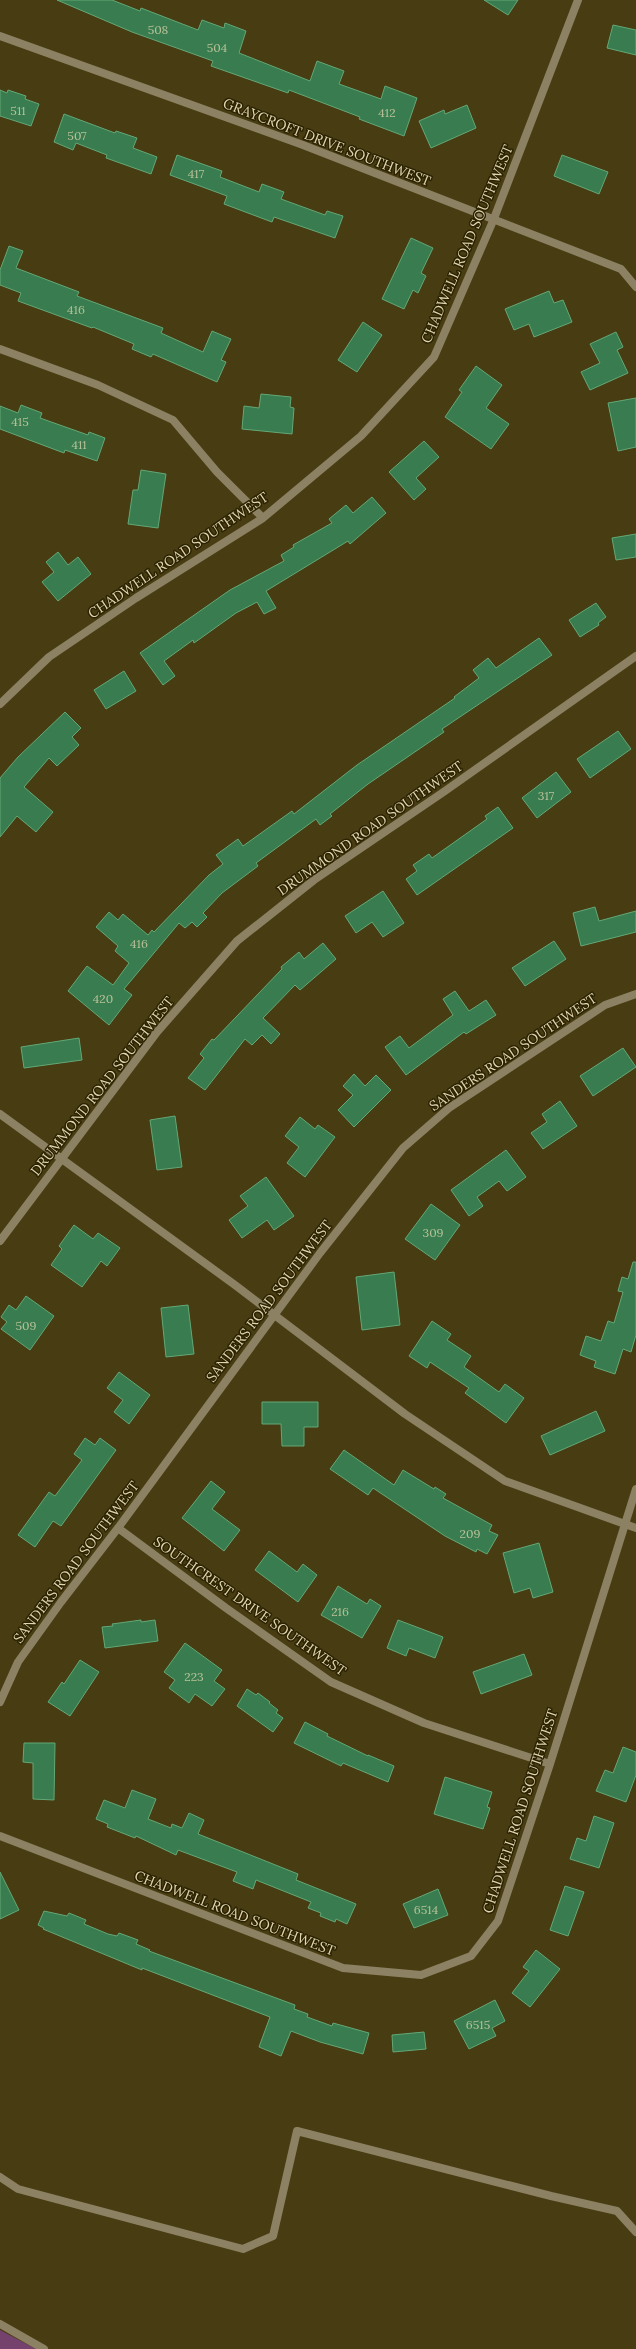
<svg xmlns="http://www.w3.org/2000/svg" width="636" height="2349" viewBox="0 0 636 2349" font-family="Lora,serif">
<rect width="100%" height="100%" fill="#483c12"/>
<path fill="#75426e" d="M0,2330L36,2349H0Z"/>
<path fill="#387c4f" stroke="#64a877" d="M57,0H112L140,11L141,8L198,30L202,20L224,28L225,23L246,31L239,53L310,81L317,61L344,71L339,84L381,99L385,86L417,98L404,136L359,119L360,117L289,90L288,93L211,66L213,61L132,32Z
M484,0H518L508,15Z
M613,25L636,30V55L607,48Z
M0,90L7,93L8,90L26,96L25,99L39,104L31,126L0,116Z
M467,105L476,128L431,148L419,121L444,110L445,114Z
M64,114L115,133L116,131L137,138L133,148L157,157L151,174L106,158L107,155L76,143L73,150L54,142Z
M177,155L222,171L220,177L259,192L262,184L284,192L281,199L325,215L327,211L343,216L335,238L274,217L272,222L224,204L227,196L170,175Z
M562,155L608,172L599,194L554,176Z
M411,238L433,248L421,273L426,276L418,293L413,290L404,309L382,299Z
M9,246L23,251L16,268L79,292L77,296L163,328L161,333L203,352L212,331L231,339L221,360L226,362L217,382L153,354L151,357L132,349L134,344L93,327L92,328L18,301L21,293L0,285V270Z
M549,291L554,303L563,300L572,322L534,337L529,324L514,330L505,309Z
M363,322L382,335L357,372L338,360Z
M616,332L623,347L617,350L628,373L590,390L581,372L600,363L590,344Z
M476,366L502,385L486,408L509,424L491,449L445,417L462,392L459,390Z
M261,394L291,397L290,407L294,408L292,434L242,429L244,406L259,408Z
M636,398V447L618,451L608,403Z
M21,405L42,413L40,418L88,435L89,432L105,438L97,461L65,450L64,453L0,429V406L18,413Z
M424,441L439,457L416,478L426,489L414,500L389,472Z
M141,470L166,474L158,528L128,524L133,490H138Z
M372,497L386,513L350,544L348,541L266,591L276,608L264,614L257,602L236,613L194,643L193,640L164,661L175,676L163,685L140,653L230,590L284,561L281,555L294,547L293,545L332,523L329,519L346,505L353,513Z
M636,534V557L616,560L612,538Z
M58,552L68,565L78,557L91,574L58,601L42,582L54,572L46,562Z
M596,603L606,617L598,623L599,625L580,637L569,620Z
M539,638L552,655L442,729L444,732L368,784L330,814L332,816L320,825L316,819L256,863L258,866L222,893L203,913L207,917L197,927L192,922L185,928L179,923L124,989L132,995L109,1025L68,991L87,966L113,985L129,963L115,951L118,946L96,927L109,912L118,920L123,914L148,935L152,930L154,932L209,875L223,864L216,855L238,839L243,846L292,811L294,814L357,765L455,698L454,697L479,678L473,670L488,658L496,668Z
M124,671L136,691L106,709L94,690Z
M65,712L81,728L72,737L79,745L57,766L49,758L24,787L53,812L36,832L17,816L0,837V778L18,757Z
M618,731L631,749L590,778L577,759Z
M556,772L571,792L537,818L522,798Z
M498,807L513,828L417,895L406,879L417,871L413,865L429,854L432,858L487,819L485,816Z
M383,891L404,923L383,937L372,922L356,933L345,916Z
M595,907L599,921L636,911V932L581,946L573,913Z
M554,941L566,959L525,986L512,968Z
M323,943L336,959L300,990L295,985L263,1018L280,1034L271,1044L262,1035L252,1045L245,1039L205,1090L188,1078L204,1058L200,1054L212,1039L214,1040L282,969L281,967L299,952L304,959Z
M455,991L469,1011L486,1000L496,1015L466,1034L464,1032L406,1075L385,1047L400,1036L409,1048L453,1015L443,999Z
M79,1038L82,1060L24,1068L21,1047Z
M623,1048L636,1067L593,1096L580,1076Z
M354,1074L365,1086L376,1075L391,1090L354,1127L338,1110L353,1095L343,1086Z
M560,1101L577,1126L543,1149L531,1133L547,1122L542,1114Z
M175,1116L182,1167L157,1170L150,1120Z
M300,1117L315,1129L318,1125L335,1137L305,1177L287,1163L299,1147L285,1136Z
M506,1150L526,1177L507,1191L499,1181L477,1197L483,1206L469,1216L451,1190Z
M266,1177L294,1216L274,1230L267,1220L242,1238L229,1220L248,1206L240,1196Z
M431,1204L460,1225L435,1260L405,1239Z
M74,1225L93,1239L98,1233L120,1248L107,1266L101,1261L82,1287L51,1265L62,1249L59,1246Z
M633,1262H636V1335L631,1352L623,1349L615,1374L594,1367L596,1361L580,1355L586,1336L601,1341L608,1321L614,1323L623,1292L618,1291L622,1277L628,1279Z
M394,1272L400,1325L362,1330L356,1277Z
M26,1296L54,1316L30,1350L1,1329L7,1322L1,1317L9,1305L16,1310Z
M188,1305L194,1354L166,1357L161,1308Z
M432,1321L451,1334L447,1340L471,1356L464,1367L499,1392L505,1384L524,1398L506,1423L465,1393L469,1388L430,1362L427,1368L409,1356Z
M119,1372L150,1395L129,1424L114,1412L123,1400L107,1388Z
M262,1402H318V1427H304V1446H282L281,1424H262Z
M596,1411L605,1431L550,1455L541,1436Z
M85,1438L95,1445L100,1438L116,1450L61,1526L53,1521L35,1547L18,1535L49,1492L55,1496L82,1460L74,1454Z
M344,1450L394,1485L403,1470L434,1489L435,1487L446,1494L443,1498L492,1525L489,1531L498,1535L487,1554L477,1549L476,1552L445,1536L373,1488L368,1495L330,1469Z
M211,1481L225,1492L212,1509L240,1530L224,1551L182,1518Z
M539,1543L553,1592L533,1598L530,1588L514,1593L503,1553Z
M269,1551L297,1572L303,1564L317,1575L298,1602L255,1570Z
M338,1586L367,1604L370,1599L381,1606L362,1638L321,1615Z
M141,1620V1622L155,1620L158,1641L105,1648L102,1627L113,1626L112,1624Z
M398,1620L443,1637L435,1658L409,1648L406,1656L387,1648Z
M185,1643L222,1670L214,1681L225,1689L212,1706L195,1694L189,1703L169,1688L175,1680L164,1672Z
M524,1654L532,1675L481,1694L473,1672Z
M80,1660L99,1672L70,1716L48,1702L62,1682L64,1684Z
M247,1689L256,1695L258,1693L270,1702L269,1703L278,1710L276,1713L283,1718L273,1732L237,1706Z
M305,1722L328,1734L327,1736L368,1756V1755L394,1766L388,1782L343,1763L341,1766L294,1743Z
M24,1743H55L54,1800L33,1799V1763L23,1762Z
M623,1747L636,1752V1775L626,1802L596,1791L605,1770L613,1773Z
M445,1777L492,1792L487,1807L490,1808L483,1829L434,1814Z
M132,1790L156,1799L148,1819L171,1828L172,1824L182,1828L189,1813L204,1820L198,1834L298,1874L296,1880L356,1904L347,1924L336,1919L335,1922L320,1916L321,1913L308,1908L311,1902L256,1880L253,1889L233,1881L237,1872L178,1850L176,1855L136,1836L135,1838L107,1827L108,1824L96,1819L104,1800L125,1808Z
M594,1816L614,1823L599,1868L570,1859L577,1838L586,1841Z
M0,1872L19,1910L0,1919Z
M565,1886L584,1892L568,1936L550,1930Z
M438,1889L448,1915L414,1928L403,1904Z
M44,1911L67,1916L69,1913L86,1920L84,1924L108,1934L117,1936L119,1933L138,1940L136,1944L150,1950L149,1951L295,2005L294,2009L308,2014L307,2017L332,2026L333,2023L369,2033L363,2054L320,2042L291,2031L281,2056L259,2047L270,2017L142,1968V1970L43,1929L44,1928L38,1925Z
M536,1950L560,1969L530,2007L512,1993L529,1971L523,1967Z
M495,2000L505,2021L492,2028L496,2036L469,2049L454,2021Z
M424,2032L426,2049L393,2052L392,2035Z"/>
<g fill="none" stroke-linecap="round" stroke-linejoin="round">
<path stroke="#8c8263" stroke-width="8" d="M0,2177L18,2189L243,2249L273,2236L297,2131L551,2196L617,2211L636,2232"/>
<path stroke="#8c8263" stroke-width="8" d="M0,36L303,145L621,269L636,287
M0,349L98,385L173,420L217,472L263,518
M0,704L49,657L136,598L263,518L361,436L434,357L493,221L578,0
M0,1114L235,1285L405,1414L505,1481L636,1528
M0,1241L157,1032L237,941L314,880L445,791L636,656
M118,1528L226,1608L331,1682L424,1723L550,1764
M0,1702L18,1662L61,1602L118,1528L320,1253L403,1148L449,1108L605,1005L636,994
M0,1836L343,1968L421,1975L471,1956L498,1921L550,1764L636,1489
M0,2324L44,2349"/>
</g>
<g text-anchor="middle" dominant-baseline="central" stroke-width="3" stroke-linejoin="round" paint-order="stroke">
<g font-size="12" fill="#b8c098">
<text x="158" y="29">508</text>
<text x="217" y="47">504</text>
<text x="18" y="110">511</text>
<text x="387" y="112">412</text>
<text x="77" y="135">507</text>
<text x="196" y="173">417</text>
<text x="76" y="309">416</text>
<text x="20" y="421">415</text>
<text x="79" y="444">411</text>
<text x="546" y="795">317</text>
<text x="139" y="943">416</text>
<text x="103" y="998">420</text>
<text x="433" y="1232">309</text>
<text x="26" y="1325">509</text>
<text x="470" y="1533">209</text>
<text x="340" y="1611">216</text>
<text x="194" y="1676">223</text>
<text x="426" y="1909">6514</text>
<text x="478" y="2024">6515</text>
</g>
<g font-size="14" fill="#e2d6b1" stroke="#2c2302">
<text transform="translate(327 142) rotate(21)">GRAYCROFT DRIVE SOUTHWEST</text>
<text transform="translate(467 244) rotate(-67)">CHADWELL ROAD SOUTHWEST</text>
<text transform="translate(178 555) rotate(-34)">CHADWELL ROAD SOUTHWEST</text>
<text transform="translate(370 828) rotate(-35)">DRUMMOND ROAD SOUTHWEST</text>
<text transform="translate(513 1052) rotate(-34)">SANDERS ROAD SOUTHWEST</text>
<text transform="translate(102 1086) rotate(-52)">DRUMMOND ROAD SOUTHWEST</text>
<text transform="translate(269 1301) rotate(-53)">SANDERS ROAD SOUTHWEST</text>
<text transform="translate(76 1562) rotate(-53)">SANDERS ROAD SOUTHWEST</text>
<text transform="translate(250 1606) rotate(35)">SOUTHCREST DRIVE SOUTHWEST</text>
<text transform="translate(520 1811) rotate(-72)">CHADWELL ROAD SOUTHWEST</text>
<text transform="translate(235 1913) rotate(21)">CHADWELL ROAD SOUTHWEST</text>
</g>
</g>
</svg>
